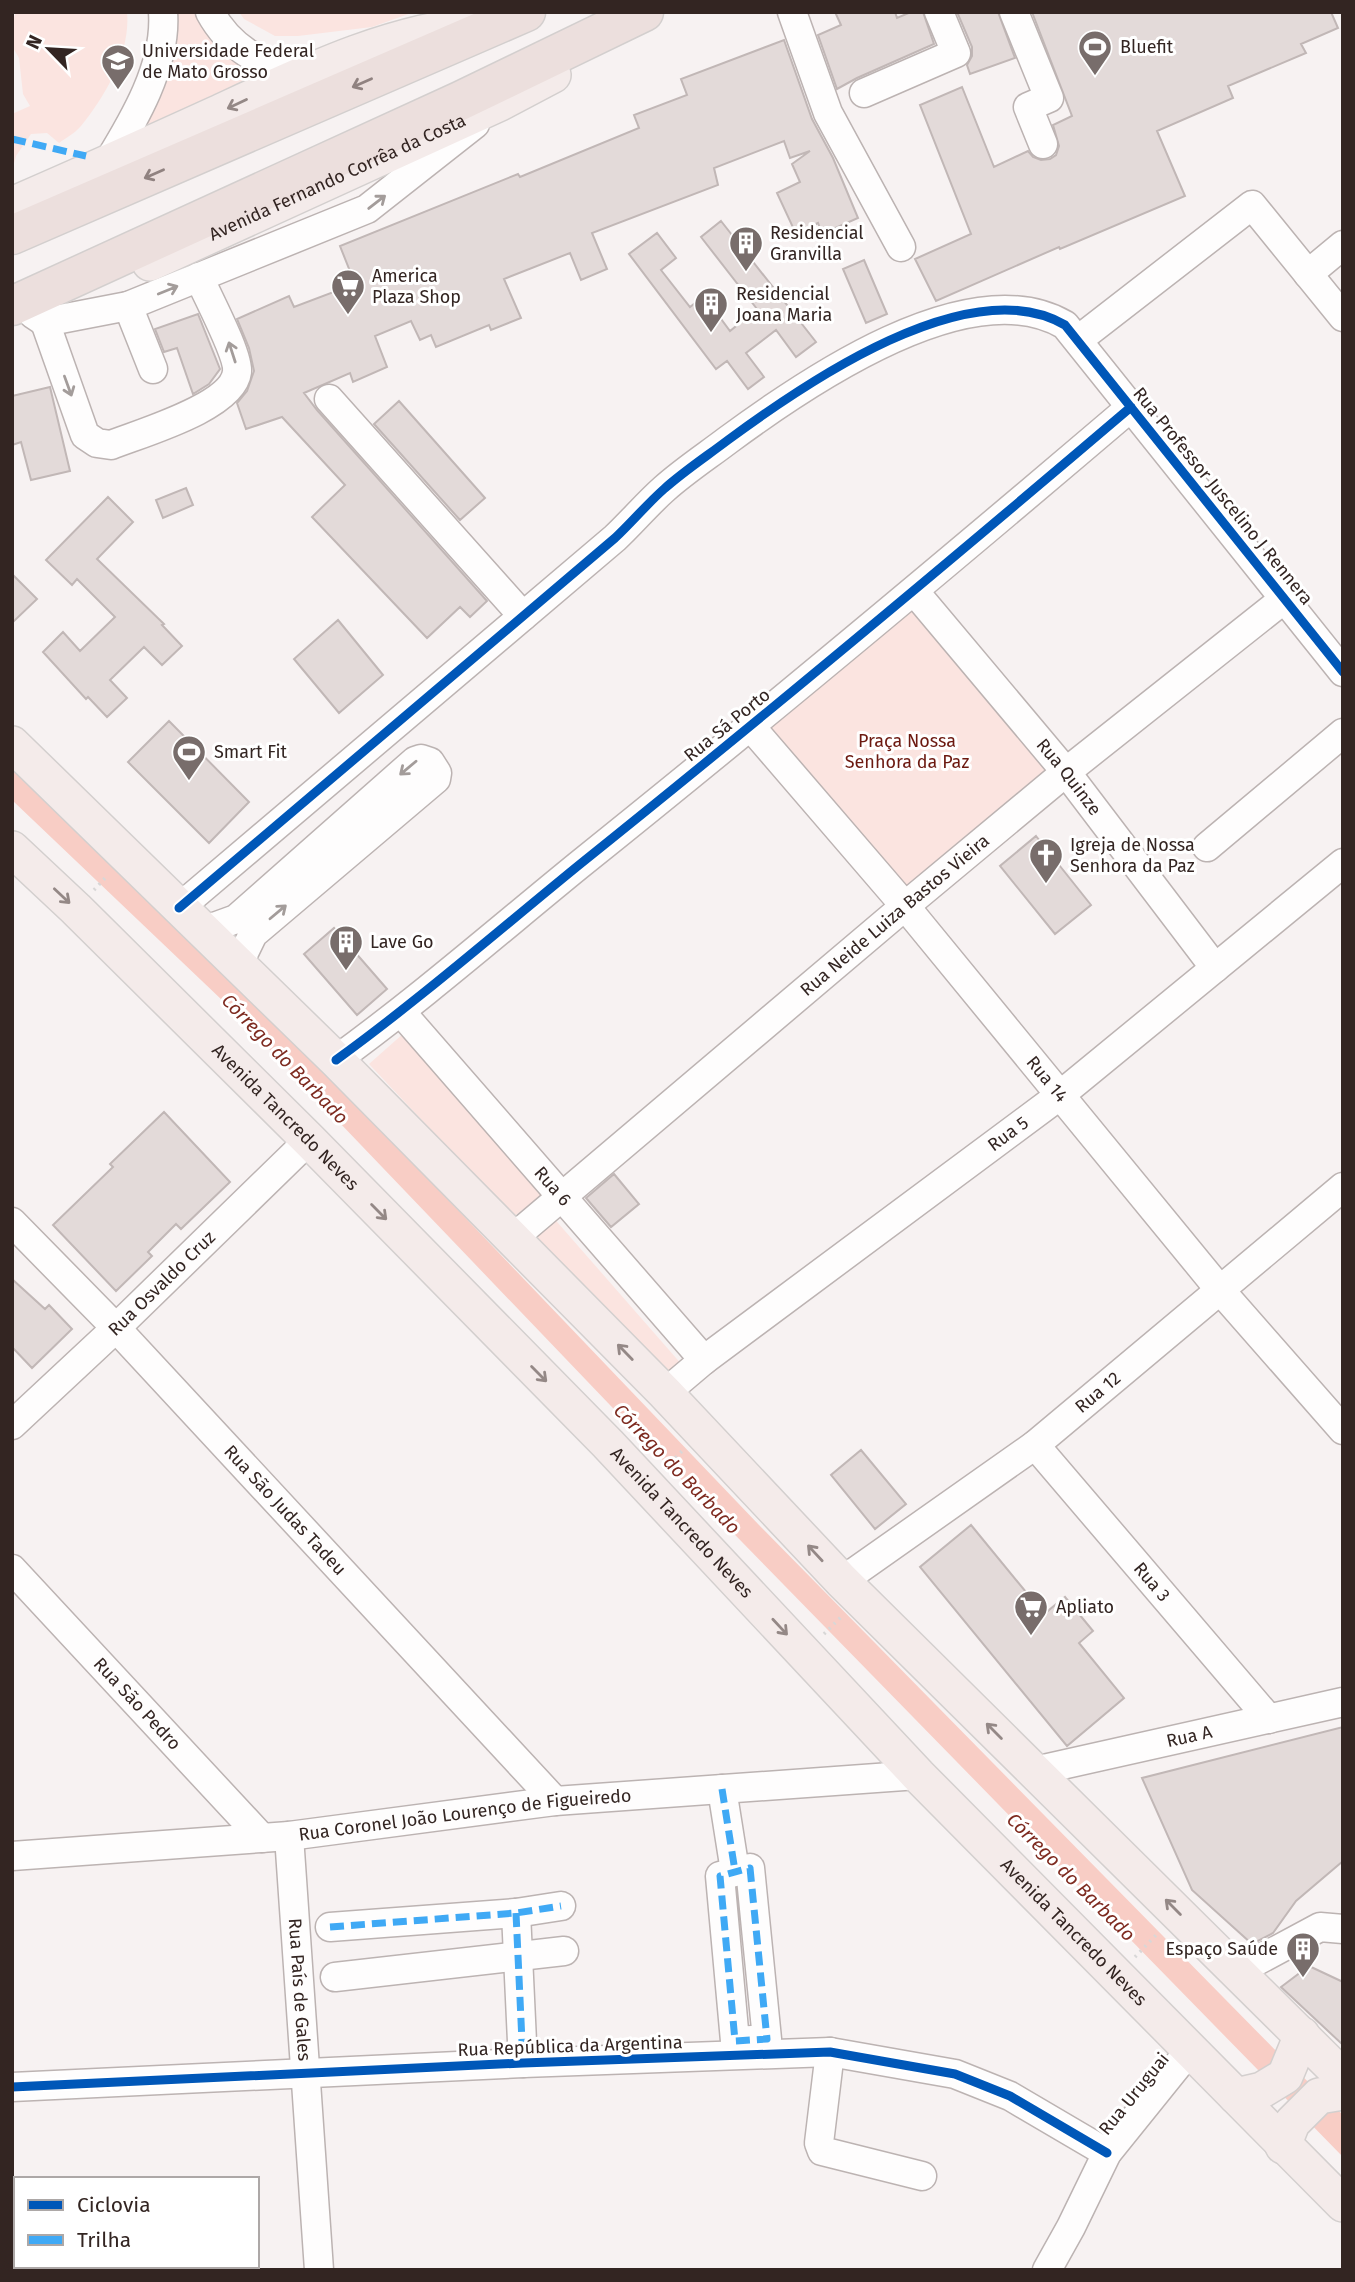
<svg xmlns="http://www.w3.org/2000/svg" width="1355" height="2282" viewBox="0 0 1355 2282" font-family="'Fira Sans',sans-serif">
<rect width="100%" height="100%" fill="#f7f2f2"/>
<path fill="#fbe4e0" d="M16,12H127C131,52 105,97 81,126C75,133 66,138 59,143L47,133L31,134L16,156L12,170V114L30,106L23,94L19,58L12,46V23Z
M173,12H195C216,48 227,55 262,77L136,146C162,96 178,71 173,12Z
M239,12H414L372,27L298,36H275L244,19Z
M911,602L1054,774L904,900L761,728Z
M404,1033L541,1196L513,1217L369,1064Z
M551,1215L683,1366L665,1380L521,1238Z"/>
<path fill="#f8cdc5" d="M12,759L348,1095L759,1525L1282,2057L1343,2115V2157L699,1498L223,1001L12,800Z"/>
<path fill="#e3dad9" stroke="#c1b7b6" stroke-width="2" d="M835,12H895L897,18L911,12H923L934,44L857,78L837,89L818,35L841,25Z
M957,12H998L1015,58L970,74L967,65L972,56V47Z
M1032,12H1331L1338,28L1301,44L1306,53L1228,86L1233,98L1157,131L1185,196L1060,249L1059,247L936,301L915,259L971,234L920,105L962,87L994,167L1028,151L1033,157L1041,160L1050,159L1056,155L1059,146L1053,125L1072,116Z
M784,40L812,119L833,158L858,218L822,234L818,223L796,234L777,193L800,182L792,164L810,151L790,158L784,141L714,168L718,185L592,233L607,269L581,280L570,253L504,279L521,318L491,330L489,325L436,347L431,335L420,340L411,321L375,336L387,367L353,382L350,373L304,393L317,410L487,601L470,617L460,607L427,638L312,517L345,485L282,417L246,429L237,403L247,391L254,371L249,348L237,319L289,296L294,307L355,284L340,246L518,174L520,177L639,128L634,115L687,95L681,79Z
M721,221L816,342L796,357L776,330L746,353L764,377L748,389L727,361L716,369L629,254L657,233L676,258L661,270L690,307L704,296L730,331L757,309L701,237Z
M864,260L887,314L866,323L843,269Z
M198,314L220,369L209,384L193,394L177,348L164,352L155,329Z
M50,387L70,471L31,480L21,442L12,445V396Z
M399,401L485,498L460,520L374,424Z
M186,488L193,505L163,518L156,500Z
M108,497L133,522L97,559L164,624L162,625L182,646L162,665L144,647L110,680L127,698L107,717L88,697L86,699L43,652L63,632L80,651L115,617L77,579L72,585L46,560Z
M12,574L37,599L12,623Z
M338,620L383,675L339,713L294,659Z
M169,721L249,802L209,843L128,762Z
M1036,836L1091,905L1055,934L1000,866Z
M334,928L387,989L357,1015L304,954Z
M164,1112L230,1182L181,1229L176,1224L148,1252L152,1256L116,1291L53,1225L113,1167L110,1164Z
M614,1174L639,1204L611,1227L586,1198Z
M12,1279L45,1309L49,1305L72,1329L32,1368L12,1347Z
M861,1450L906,1504L875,1529L831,1475Z
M971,1525L1044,1614L1065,1597L1093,1631L1079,1643L1124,1698L1067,1746L920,1567Z
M1343,1727V1861L1296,1901L1273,1933L1252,1944L1192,1890L1142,1778Z
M1309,1966L1343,1982V2045L1281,1987Z"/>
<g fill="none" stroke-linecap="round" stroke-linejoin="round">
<g stroke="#bcb3b2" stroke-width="31">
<g id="minor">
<path d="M210,12C230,49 261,64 299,76"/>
<path d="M792,12L828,113L901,247"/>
<path d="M1014,12L1049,98L1028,107L1043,144"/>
<path d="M864,93L956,53L939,12"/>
<path d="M107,164C134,120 167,65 163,12"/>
<path d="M1308,274L1343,245"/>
<path d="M128,306L153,369"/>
<path d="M33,314L45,322L128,306L367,209L475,124"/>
<path d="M45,322L85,435L97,443L111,445C141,433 233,407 237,372C239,355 207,296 199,277"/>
<path d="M1078,340L1252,205L1343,317"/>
<path d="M329,399L523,616"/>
<path id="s1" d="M914,591L1066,772L1215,968"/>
<path id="s2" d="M751,727L905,906L1220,1290L1343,1430"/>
<path d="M1207,847L1343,733"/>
<path d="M179,908L615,538C632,522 647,504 664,489C684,471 707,456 728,440C804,384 969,269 1065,325L1343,672"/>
<path d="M203,931L236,919L415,761L421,759L430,762L437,773L436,779L253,934L238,965"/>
<path id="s3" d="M401,1012L704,1360"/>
<path d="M336,1060C420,999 498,931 579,865C766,715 949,562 1131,407"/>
<path id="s4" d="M12,1222L116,1328L555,1801"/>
<path id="s5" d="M513,1238L905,906L1066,772L1284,599"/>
<path id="s6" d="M665,1393L704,1360L1059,1096L1343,863"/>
<path id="s7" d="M12,1425L116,1328L309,1140"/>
<path id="s8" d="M1035,1445L1269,1719"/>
<path id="s9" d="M12,1569L262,1838"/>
<path id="s10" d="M842,1581L1035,1445L1343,1187"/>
<path id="s11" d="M1035,1771L1343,1702"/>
<path d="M722,1789L735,1871"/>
<path id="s12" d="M289,1836L319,2270"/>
<path id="s13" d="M12,1856L289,1836L555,1801L918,1775"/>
<path d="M750,1868L767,2039L735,2041L720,1876Z"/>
<path d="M516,1913L523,2063"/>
<path d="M330,1927L516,1913L561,1906"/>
<path d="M1238,1971L1320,1927L1343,1929"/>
<path d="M335,1977L564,1951"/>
<path d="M830,2052L819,2143L822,2151L922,2176"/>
<path d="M12,2087L523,2063L830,2052L955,2074L1010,2096L1107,2153"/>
<path d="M1047,2270L1071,2227L1107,2153L1190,2050"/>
</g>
</g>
<g stroke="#d3cfce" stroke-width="38">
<g id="major">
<path d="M12,205C81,175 148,145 216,114C302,74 391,30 486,23"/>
<path id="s14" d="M150,263L500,103L553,75"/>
<path d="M12,744L336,1060L665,1393L842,1581L1343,2077"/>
<path id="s15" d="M12,849L76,909L309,1140L608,1444L918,1775L1343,2204"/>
<path d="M1236,2096L1262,2090L1285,2076L1302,2035"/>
<path d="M1283,2146L1292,2123L1319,2096L1343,2092"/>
</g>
</g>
<g stroke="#d3cfce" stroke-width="41">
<path id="highway" d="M12,235L526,12
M12,306L460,101L644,12"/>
</g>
<path stroke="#d8d7d7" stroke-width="3.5" stroke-dasharray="2 5" stroke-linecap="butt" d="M94,890L108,875
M666,1468L682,1451
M824,1634L841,1617
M1135,1957L1159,1932"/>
<use href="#minor" stroke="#fefdfd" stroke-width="28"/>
<use href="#major" stroke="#f4ebea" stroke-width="35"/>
<use href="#highway" stroke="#ecdfdd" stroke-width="38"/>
<path stroke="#3fa9f5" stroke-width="7" stroke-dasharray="14 7" stroke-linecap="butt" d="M12,139L86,156
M722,1789L735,1871
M750,1868L767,2039L735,2041L720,1876Z
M516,1913L523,2063
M330,1927L516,1913L561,1906"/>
<g stroke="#fff" stroke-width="13">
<path id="cycleway" d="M179,908L615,538C632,522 647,504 664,489C684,471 707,456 728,440C804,384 969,269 1065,325L1343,672
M336,1060C420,999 498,931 579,865C766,715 949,562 1131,407
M12,2087L523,2063L830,2052L955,2074L1010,2096L1107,2153"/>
</g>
<use href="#cycleway" stroke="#0057b8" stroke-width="9"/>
</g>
<defs><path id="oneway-shaft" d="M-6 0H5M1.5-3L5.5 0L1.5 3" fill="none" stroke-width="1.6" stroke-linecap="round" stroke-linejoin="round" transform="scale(1.75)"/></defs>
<g stroke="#908280">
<use href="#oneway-shaft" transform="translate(362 83) rotate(156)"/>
<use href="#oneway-shaft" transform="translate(154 174) rotate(156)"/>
</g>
<g stroke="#948886">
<use href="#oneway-shaft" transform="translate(237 104) rotate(155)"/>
<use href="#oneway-shaft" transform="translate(62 896) rotate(43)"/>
<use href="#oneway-shaft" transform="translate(379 1212) rotate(45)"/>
<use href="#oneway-shaft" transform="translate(625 1352) rotate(-134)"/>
<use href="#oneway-shaft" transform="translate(539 1374) rotate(45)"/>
<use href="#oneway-shaft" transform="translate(815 1553) rotate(-133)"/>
<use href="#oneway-shaft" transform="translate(780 1627) rotate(47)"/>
<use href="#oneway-shaft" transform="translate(994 1731) rotate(-135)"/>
<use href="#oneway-shaft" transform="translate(1173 1907) rotate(-135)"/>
</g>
<g stroke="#a39c9a">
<use href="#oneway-shaft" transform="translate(377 202) rotate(-38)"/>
<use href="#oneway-shaft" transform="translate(168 290) rotate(-22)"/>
<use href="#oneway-shaft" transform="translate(232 352) rotate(-108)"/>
<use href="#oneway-shaft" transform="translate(68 386) rotate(70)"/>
<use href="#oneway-shaft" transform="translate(408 768) rotate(140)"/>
<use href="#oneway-shaft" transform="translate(278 912) rotate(-40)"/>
</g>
<defs>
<g id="stadium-pin" transform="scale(1.75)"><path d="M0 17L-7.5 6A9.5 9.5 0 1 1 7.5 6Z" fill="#786d6b" stroke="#fff"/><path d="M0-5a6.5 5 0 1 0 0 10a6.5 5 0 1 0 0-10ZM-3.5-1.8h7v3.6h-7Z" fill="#fff"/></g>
<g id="university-pin" transform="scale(1.75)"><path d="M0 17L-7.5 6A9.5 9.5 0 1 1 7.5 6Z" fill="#786d6b" stroke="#fff"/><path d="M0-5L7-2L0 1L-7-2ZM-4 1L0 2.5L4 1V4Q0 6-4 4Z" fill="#fff"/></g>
<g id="building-pin" transform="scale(1.75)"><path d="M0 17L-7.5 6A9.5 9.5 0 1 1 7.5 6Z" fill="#786d6b" stroke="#fff"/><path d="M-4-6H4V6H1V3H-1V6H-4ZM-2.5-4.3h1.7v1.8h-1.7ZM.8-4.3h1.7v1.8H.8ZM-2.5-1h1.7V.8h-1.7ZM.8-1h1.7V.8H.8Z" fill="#fff"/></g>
<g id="supermarket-pin" transform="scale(1.75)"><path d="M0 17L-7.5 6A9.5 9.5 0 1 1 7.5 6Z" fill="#786d6b" stroke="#fff"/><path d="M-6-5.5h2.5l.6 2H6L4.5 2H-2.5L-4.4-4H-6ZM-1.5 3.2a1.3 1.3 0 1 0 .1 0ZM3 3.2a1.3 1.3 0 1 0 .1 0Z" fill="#fff"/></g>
<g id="church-pin" transform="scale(1.75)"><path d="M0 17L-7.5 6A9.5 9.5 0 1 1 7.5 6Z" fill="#786d6b" stroke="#fff"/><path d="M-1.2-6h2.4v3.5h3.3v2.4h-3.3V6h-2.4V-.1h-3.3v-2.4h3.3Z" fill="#fff"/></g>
</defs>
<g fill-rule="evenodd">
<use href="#stadium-pin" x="1095" y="47"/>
<use href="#university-pin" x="118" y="61"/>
<use href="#building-pin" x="746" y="243"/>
<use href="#supermarket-pin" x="348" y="286"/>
<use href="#building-pin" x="711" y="304"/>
<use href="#stadium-pin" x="189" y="752"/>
<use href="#church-pin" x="1046" y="855"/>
<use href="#building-pin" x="346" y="942"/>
<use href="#supermarket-pin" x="1031" y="1607"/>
<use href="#building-pin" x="1303" y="1949"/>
</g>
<g text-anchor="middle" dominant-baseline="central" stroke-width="6" stroke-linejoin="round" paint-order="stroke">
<g font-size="18" fill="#332522" stroke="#fff" text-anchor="start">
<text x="1120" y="47">Bluefit</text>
<text x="142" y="51">Universidade Federal<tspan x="142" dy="21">de Mato Grosso</tspan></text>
<text x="770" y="233">Residencial<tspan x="770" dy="21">Granvilla</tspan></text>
<text x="372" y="276">America<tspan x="372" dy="21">Plaza Shop</tspan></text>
<text x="736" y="294">Residencial<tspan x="736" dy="21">Joana Maria</tspan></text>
<text x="214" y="752">Smart Fit</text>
<text x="1070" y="845">Igreja de Nossa<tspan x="1070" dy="21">Senhora da Paz</tspan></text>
<text x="370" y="942">Lave Go</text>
<text x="1056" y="1607">Apliato</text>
<text x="1278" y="1949" text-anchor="end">Espaço Saúde</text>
</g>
<g font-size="18" fill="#332522" stroke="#fff">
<text stroke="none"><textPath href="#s14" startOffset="206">Avenida Fernando Corrêa da Costa</textPath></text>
<text transform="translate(1223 496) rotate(51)">Rua Professor Juscelino J Rennera</text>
<text transform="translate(727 725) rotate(-39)">Rua Sá Porto</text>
<text stroke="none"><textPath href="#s1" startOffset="242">Rua Quinze</textPath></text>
<text stroke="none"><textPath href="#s5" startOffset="500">Rua Neide Luiza Bastos Vieira</textPath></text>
<text stroke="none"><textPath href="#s2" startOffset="460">Rua 14</textPath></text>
<text stroke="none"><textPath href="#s15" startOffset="383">Avenida Tancredo Neves</textPath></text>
<text stroke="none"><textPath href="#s6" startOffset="430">Rua 5</textPath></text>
<text stroke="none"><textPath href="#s3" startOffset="231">Rua 6</textPath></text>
<text stroke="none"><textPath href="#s7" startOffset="206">Rua Osvaldo Cruz</textPath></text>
<text stroke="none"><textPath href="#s10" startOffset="318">Rua 12</textPath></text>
<text stroke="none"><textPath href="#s4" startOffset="397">Rua São Judas Tadeu</textPath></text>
<text stroke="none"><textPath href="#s15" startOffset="950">Avenida Tancredo Neves</textPath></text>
<text stroke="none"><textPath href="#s8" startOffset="180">Rua 3</textPath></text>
<text stroke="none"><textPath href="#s9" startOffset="184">Rua São Pedro</textPath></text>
<text stroke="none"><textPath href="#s11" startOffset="158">Rua A</textPath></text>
<text stroke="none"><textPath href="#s13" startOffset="455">Rua Coronel João Lourenço de Figueiredo</textPath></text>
<text stroke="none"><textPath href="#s15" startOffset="1517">Avenida Tancredo Neves</textPath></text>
<text stroke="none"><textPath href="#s12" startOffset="154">Rua País de Gales</textPath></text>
<text transform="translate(570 2046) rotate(-2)">Rua República da Argentina</text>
<text transform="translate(1134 2094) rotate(-51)">Rua Uruguai</text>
</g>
<g font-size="18" fill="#6c1910" stroke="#fff">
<text x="907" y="741">Praça Nossa<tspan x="907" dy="21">Senhora da Paz</tspan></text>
</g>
<g font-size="19" font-style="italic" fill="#7e2b20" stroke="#fff">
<text transform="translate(285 1059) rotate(46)">Córrego do Barbado</text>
<text transform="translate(677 1469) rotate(46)">Córrego do Barbado</text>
<text transform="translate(1071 1877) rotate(45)">Córrego do Barbado</text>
</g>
</g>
<rect width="1355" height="2282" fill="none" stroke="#332522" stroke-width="28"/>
<rect x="14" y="2177" width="245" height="91" fill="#ffffff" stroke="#ada8a7" stroke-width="2"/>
<rect x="28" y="2200" width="35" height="10" fill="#0057b8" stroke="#ada8a7" stroke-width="2"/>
<text x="77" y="2212" font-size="21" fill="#332522">Ciclovia</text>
<rect x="28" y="2235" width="35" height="10" fill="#3fa9f5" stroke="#ada8a7" stroke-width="2"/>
<text x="77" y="2247" font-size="21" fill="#332522">Trilha</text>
<g transform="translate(49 49) rotate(295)" stroke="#ffffff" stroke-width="5" paint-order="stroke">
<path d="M0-5L12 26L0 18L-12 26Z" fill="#332522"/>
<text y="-10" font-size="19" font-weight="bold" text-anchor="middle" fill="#332522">N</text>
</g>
</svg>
